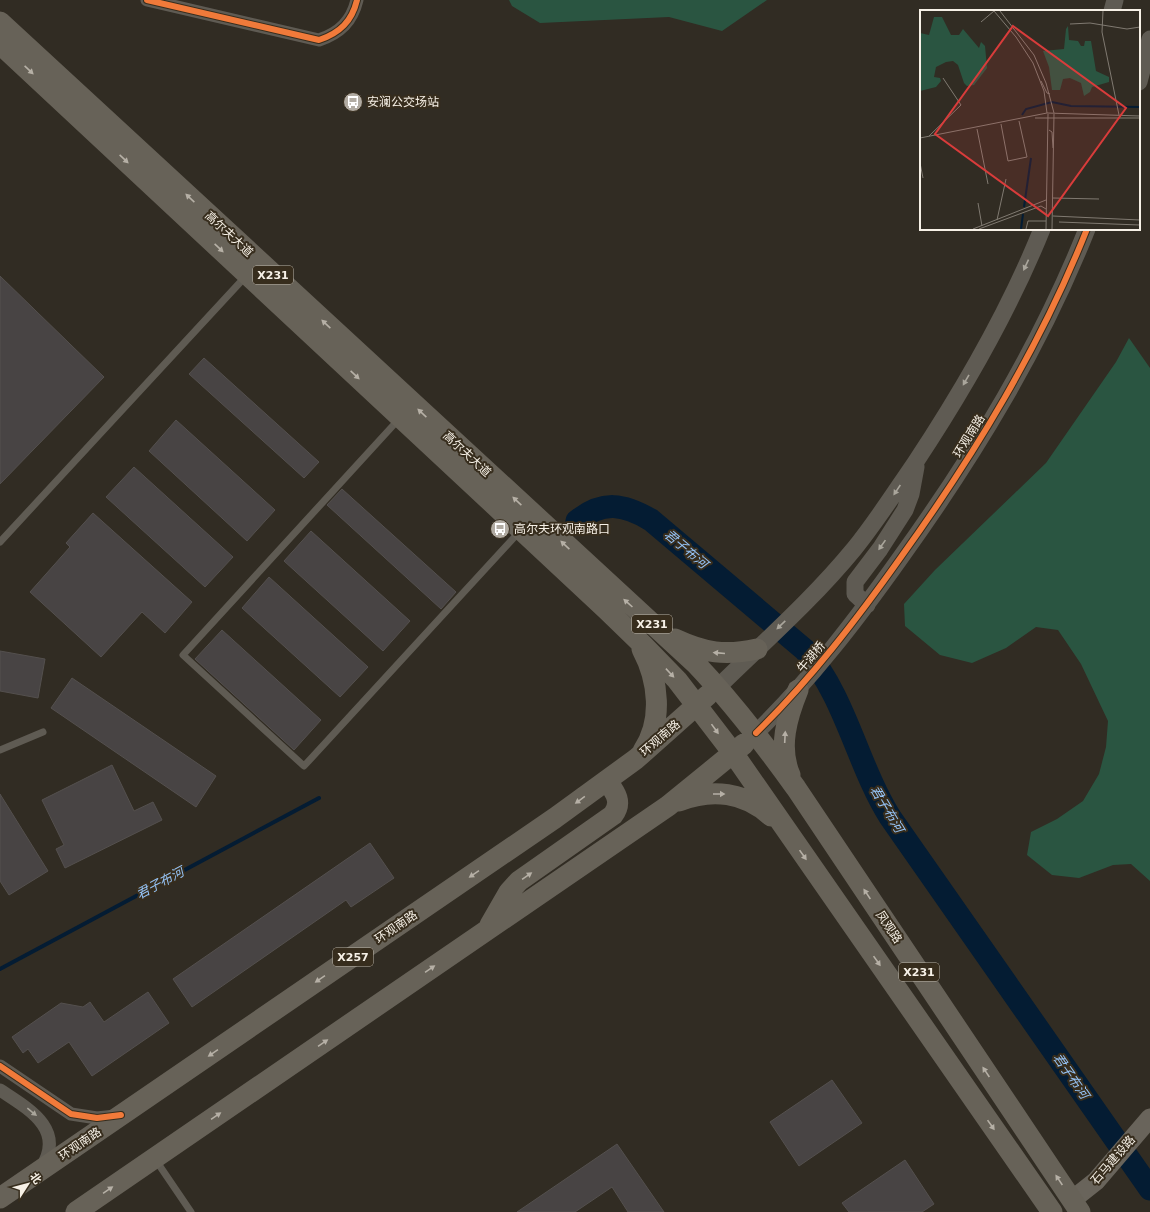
<svg xmlns="http://www.w3.org/2000/svg" width="1150" height="1212" viewBox="0 0 1150 1212" font-family="'DejaVu Sans','Noto Sans SC',sans-serif">
<rect width="100%" height="100%" fill="#312c23"/>
<path fill="#2a5541" d="M509,0H767L722,31L669,17L540,23L512,6Z
M1129,338L1150,368V881L1131,864L1113,865L1079,878L1052,875L1027,855L1031,832L1057,819L1083,801L1099,774L1106,747L1108,721L1081,664L1058,630L1036,627L1006,648L972,663L940,655L905,626L904,604L935,570L1046,463L1116,362Z"/>
<g fill="none" stroke-linecap="round" stroke-linejoin="round">
<path stroke="#041c33" stroke-width="4" d="M0,969L319,798"/>
<path stroke="#041c33" stroke-width="23" d="M577,521C603,500 624,504 651,520L805,650C846,698 857,764 890,817L1150,1189"/>
</g>
<path fill="#484444" stroke="#54504e" d="M0,276L104,377L0,484Z
M204,358L319,462L304,478L189,374Z
M176,420L275,510L247,541L149,451Z
M134,467L233,557L205,587L106,497Z
M342,489L456,592L441,609L327,505Z
M93,513L192,602L165,633L142,612L101,657L30,592L70,547L66,543Z
M311,531L410,621L383,651L284,561Z
M269,577L368,667L340,697L242,608Z
M222,630L321,720L294,750L195,659Z
M0,651L45,659L38,698L0,691Z
M72,678L216,776L196,807L51,708Z
M112,765L134,811L153,802L162,820L65,868L56,849L64,845L42,800Z
M0,794L48,871L9,895L0,881Z
M370,843L394,878L351,907L346,900L192,1007L173,979Z
M148,992L169,1023L92,1076L69,1042L38,1063L28,1049L23,1053L12,1037L61,1003L83,1007L90,1002L104,1022Z
M832,1080L862,1123L799,1166L770,1122Z
M617,1144L664,1212H628L612,1187L575,1212H517Z
M905,1160L934,1204L922,1212H849L842,1203Z"/>
<g fill="none" stroke-linecap="round" stroke-linejoin="round">
<path stroke="#5f5b53" stroke-width="7" d="M399,419L183,655L304,766L520,531
M0,542L246,276
M0,750L43,732
M155,1159L191,1212"/>
<path stroke="#5f5b53" stroke-width="13" d="M147,0L319,40C340,33 352,21 357,0
M0,1066L71,1114L97,1118L115,1116
M0,1090C27,1108 67,1129 41,1168"/>
<path stroke="#5f5b53" stroke-width="17" d="M1112,11L1115,0
M1139,82L1150,39
M867,605L855,594V582L880,549L905,510L911,494L916,467
M718,687C764,642 813,599 854,549C876,522 895,492 915,463C964,389 1009,311 1042,229
M756,733C811,679 857,619 901,557C975,454 1040,347 1087,229"/>
<path stroke="#69645b" stroke-width="19" d="M1072,1200L1096,1181L1150,1118"/>
<path stroke="#676258" stroke-width="21" d="M0,22L696,664C733,703 765,745 796,788L1080,1212
M0,44L607,610L644,646L677,680L733,753L1052,1212
M675,639C705,653 725,656 757,649
M642,649C659,681 663,721 643,751
M790,775C778,747 787,717 798,690
M679,801C712,788 745,792 771,816
M490,925L509,892L519,881L613,815C623,802 615,792 607,781
M0,1198L555,818L636,759L708,695
M76,1212L668,806L744,744"/>
<g stroke="#372d1d" stroke-width="8">
<path id="cycleway" d="M147,0L319,40C340,33 352,21 357,0
M756,733C811,679 857,619 901,557C975,454 1040,347 1087,229
M0,1066L71,1114L97,1118L121,1115"/>
</g>
<use href="#cycleway" stroke="#f17a3a" stroke-width="6"/>
</g>
<defs><path id="oneway-solid" d="M-6-.8H1V-3.2L6.5 0L1 3.2V.8H-6Z"/></defs>
<g fill="#b6b0a6">
<use href="#oneway-solid" transform="translate(29 70) rotate(43)"/>
<use href="#oneway-solid" transform="translate(124 159) rotate(43)"/>
<use href="#oneway-solid" transform="translate(190 198) rotate(-137)"/>
<use href="#oneway-solid" transform="translate(219 248) rotate(43)"/>
<use href="#oneway-solid" transform="translate(326 324) rotate(-137)"/>
<use href="#oneway-solid" transform="translate(355 375) rotate(43)"/>
<use href="#oneway-solid" transform="translate(422 413) rotate(-137)"/>
<use href="#oneway-solid" transform="translate(517 501) rotate(-137)"/>
<use href="#oneway-solid" transform="translate(565 545) rotate(-137)"/>
<use href="#oneway-solid" transform="translate(628 603) rotate(-138)"/>
<use href="#oneway-solid" transform="translate(719 653) rotate(-175)"/>
<use href="#oneway-solid" transform="translate(670 673) rotate(47)"/>
<use href="#oneway-solid" transform="translate(715 729) rotate(54)"/>
<use href="#oneway-solid" transform="translate(785 737) rotate(-87)"/>
<use href="#oneway-solid" transform="translate(719 794)"/>
<use href="#oneway-solid" transform="translate(580 800) rotate(144)"/>
<use href="#oneway-solid" transform="translate(803 855) rotate(55)"/>
<use href="#oneway-solid" transform="translate(474 874) rotate(146)"/>
<use href="#oneway-solid" transform="translate(527 876) rotate(-35)"/>
<use href="#oneway-solid" transform="translate(867 894) rotate(-124)"/>
<use href="#oneway-solid" transform="translate(877 961) rotate(55)"/>
<use href="#oneway-solid" transform="translate(430 969) rotate(-34)"/>
<use href="#oneway-solid" transform="translate(320 979) rotate(146)"/>
<use href="#oneway-solid" transform="translate(323 1043) rotate(-34)"/>
<use href="#oneway-solid" transform="translate(213 1053) rotate(146)"/>
<use href="#oneway-solid" transform="translate(986 1072) rotate(-124)"/>
<use href="#oneway-solid" transform="translate(216 1116) rotate(-34)"/>
<use href="#oneway-solid" transform="translate(991 1125) rotate(55)"/>
<use href="#oneway-solid" transform="translate(1059 1180) rotate(-124)"/>
<use href="#oneway-solid" transform="translate(108 1190) rotate(-34)"/>
</g>
<g fill="#aaa69c">
<use href="#oneway-solid" transform="translate(1026 265) rotate(115)"/>
<use href="#oneway-solid" transform="translate(966 380) rotate(120)"/>
<use href="#oneway-solid" transform="translate(897 490) rotate(124)"/>
<use href="#oneway-solid" transform="translate(882 545) rotate(125)"/>
<use href="#oneway-solid" transform="translate(781 625) rotate(136)"/>
<use href="#oneway-solid" transform="translate(32 1112) rotate(39)"/>
</g>
<defs>
<g id="bus-disc" transform="scale(1)"><circle r="9.5" fill="#b1aba2" stroke="#372d1d"/><path d="M-5-6H5V4H4V6H2V4H-2V6H-4V4H-5ZM-3.5-4V0h7V-4ZM-3.5 1.2v1.5H-2V1.2ZM2 1.2v1.5H3.5V1.2Z" fill="#fff"/></g>
</defs>
<g fill-rule="evenodd">
<use href="#bus-disc" x="353" y="102"/>
<use href="#bus-disc" x="500" y="529"/>
</g>
<g text-anchor="middle" dominant-baseline="central" stroke-width="4" stroke-linejoin="round" paint-order="stroke">
<g fill="#372d1d" stroke="#bdb6aa" stroke-width="1">
<rect x="253" y="266" width="40" height="18" rx="3"/>
<rect x="632" y="615" width="40" height="18" rx="3"/>
<rect x="333" y="948" width="40" height="18" rx="3"/>
<rect x="899" y="963" width="40" height="18" rx="3"/>
</g>
<g font-size="11" font-weight="bold" fill="#f6f0e6">
<text x="273" y="275">X231</text>
<text x="652" y="624">X231</text>
<text x="353" y="957">X257</text>
<text x="919" y="972">X231</text>
</g>
<g font-size="12" fill="#f6f0e6" stroke="#372d1d" text-anchor="start">
<text x="367" y="102">安澜公交场站</text>
<text x="514" y="529">高尔夫环观南路口</text>
</g>
<g font-size="12" fill="#f6f0e6" stroke="#372d1d">
<text transform="translate(229 234) rotate(43)">高尔夫大道</text>
<text transform="translate(969 436) rotate(-58)">环观南路</text>
<text transform="translate(467 454) rotate(43)">高尔夫大道</text>
<text transform="translate(811 657) rotate(-50)">牛湖桥</text>
<text transform="translate(660 738) rotate(-41)">环观南路</text>
<text transform="translate(396 927) rotate(-34)">环观南路</text>
<text transform="translate(889 927) rotate(56)">凤观路</text>
<text transform="translate(80 1144) rotate(-34)">环观南路</text>
<text transform="translate(1113 1160) rotate(-49)">石马建设路</text>
</g>
<g font-size="13" font-style="italic" fill="#95c3f6" stroke="#372d1d">
<text transform="translate(686 549) rotate(40)">君子布河</text>
<text transform="translate(887 809) rotate(59)">君子布河</text>
<text transform="translate(160 883) rotate(-28)">君子布河</text>
<text transform="translate(1071 1076) rotate(55)">君子布河</text>
</g>
</g>
<g transform="translate(920 10)">
<rect width="220" height="220" fill="#312c23"/>
<path d="M14,7H22L31,25H39L43,19L59,38L61,32L65,36L67,58L54,75L47,76L44,73L38,55L33,51L26,52L16,57L14,67L20,68L21,71L16,77L0,81V23L9,25ZM148,16L149,30L158,31L161,36H164L165,31H171L176,61L189,67V72L172,77L170,82L164,86L161,73L150,68L143,69L140,80H132L129,57L123,41L144,39L146,19Z" fill="#2a5541"/>
<path fill="none" stroke="#041c33" stroke-width="2" d="M102,105L106,99L132,92L151,96L220,97M104,197L111,148M101,219L103,204"/>
<path fill="none" stroke="#807a71" stroke-width="1" d="M74,1L96,27L113,53L124,81L127,103M80,1L114,45L126,73L134,103M183,1L182,22L199,105M61,12L74,1M150,14L170,13L207,19L220,17M121,71L127,83L130,84M115,108H220M81,114L88,151L107,147L99,111M57,119L68,174M129,120L132,122L133,138M9,126L41,95L23,68M0,128L127,103L220,106M0,153L3,168M133,188L179,189M58,193L62,216M133,206L220,210M77,210L86,169M139,212L220,215M53,219L126,190M59,219L121,196L126,199M106,219L108,211H126M126,219L128,104M132,219L134,104"/>
<path fill="#d93c3b" fill-opacity="0.15" stroke="#d93c3b" stroke-width="2" d="M93,16L206,98L128,206L15,124Z"/>
<rect width="220" height="220" fill="none" stroke="#f6f0e6" stroke-width="2"/>
</g>
<g transform="translate(28 1184) rotate(54)" stroke="#372d1d" stroke-width="3" paint-order="stroke">
<path d="M0-3L7 15L0 10L-7 15Z" fill="#f6f0e6"/>
<text y="-6" font-size="11" font-weight="bold" text-anchor="middle" fill="#f6f0e6">北</text>
</g>
</svg>
